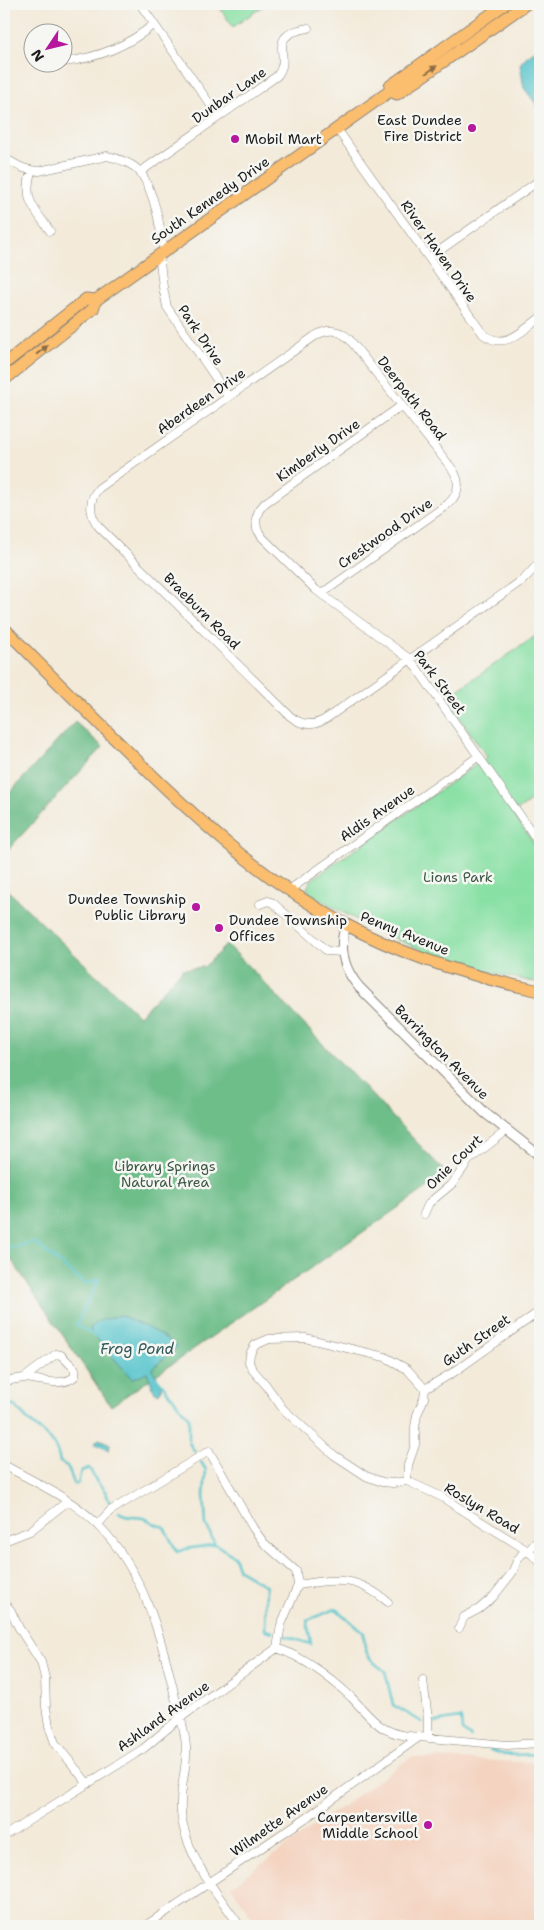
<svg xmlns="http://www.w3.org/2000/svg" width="544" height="1930" viewBox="0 0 544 1930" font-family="'Shantell Sans',sans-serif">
<rect width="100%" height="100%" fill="#f6f6f2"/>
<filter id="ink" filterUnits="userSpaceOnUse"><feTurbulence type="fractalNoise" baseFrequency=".02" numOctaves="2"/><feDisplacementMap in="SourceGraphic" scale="10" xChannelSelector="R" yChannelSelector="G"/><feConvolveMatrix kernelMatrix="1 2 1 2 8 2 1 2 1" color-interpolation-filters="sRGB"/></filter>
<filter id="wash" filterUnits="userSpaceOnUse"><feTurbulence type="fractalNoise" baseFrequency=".0096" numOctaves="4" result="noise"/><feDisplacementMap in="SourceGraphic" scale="20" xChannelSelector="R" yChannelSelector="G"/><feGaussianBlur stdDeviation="1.12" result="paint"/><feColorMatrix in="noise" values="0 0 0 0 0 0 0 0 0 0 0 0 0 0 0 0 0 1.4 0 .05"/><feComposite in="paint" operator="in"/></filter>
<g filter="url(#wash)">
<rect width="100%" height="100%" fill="#f3ead9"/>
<path fill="#f4d3c0" d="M411,1757L540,1763V1926H258L231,1886Z"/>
<path fill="#88e0a4" stroke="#527e60" d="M217,4H266L233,27Z
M540,633V794L513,814L540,852V983C452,967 386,939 309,893L307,888L311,880L487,757L446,698Z"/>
<path fill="#6ebe8a" stroke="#456d53" d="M75,722L103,747L4,854V799Z
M4,887L139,1016L183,969L204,967L227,944L447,1174L111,1406L4,1249Z"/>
<path fill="#57c5cc" stroke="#3a7074" d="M540,47V109L524,88L520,64L526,57Z
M120,1315L160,1334L177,1347L152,1369C156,1377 165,1384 159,1394L154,1391L147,1372L132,1379L91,1332L90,1328L99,1321Z
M99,1439L110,1444L109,1450L94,1444Z"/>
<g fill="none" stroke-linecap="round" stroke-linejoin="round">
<path stroke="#57c5cc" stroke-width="2.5" d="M4,1244L10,1248L34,1242L85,1284L99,1279L76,1325L95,1336
M157,1378L189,1418V1443L195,1452
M4,1417L6,1416L9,1406H15C20,1411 24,1417 29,1421C45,1436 55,1437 60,1462L67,1466L75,1485L78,1483L81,1471L89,1468C93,1473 94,1479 98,1483C106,1492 106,1491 110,1504
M201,1462L206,1470L204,1495L206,1525L215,1544L234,1556L239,1570L266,1586L265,1630L273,1632
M119,1513C126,1519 136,1516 144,1518C153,1521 152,1525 164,1527L177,1552C189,1546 202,1548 215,1544
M285,1636L311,1644L307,1620L336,1609L364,1633C363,1653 369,1660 385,1671L393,1705L422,1722
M435,1722L461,1718L462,1731L471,1737
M489,1749C503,1758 524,1754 540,1754"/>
</g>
</g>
<g filter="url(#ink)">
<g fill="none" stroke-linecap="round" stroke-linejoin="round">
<g stroke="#88837a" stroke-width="9">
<path id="minor" d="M140,4L219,117
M64,62C97,58 128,46 154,24
M337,129L483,334C505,351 522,331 540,318
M4,158C16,164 24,171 39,171L107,156C118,158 134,164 141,173C155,194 160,226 164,251
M31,171C23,201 34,208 50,231
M140,172L277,76C294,56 263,36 308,28
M159,254L163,287L167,307L228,396
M429,258L540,180
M401,406L265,503L259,510L256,519L257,529L262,537L316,590L411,660L540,844
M321,594L448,504C459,494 461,483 453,470L350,340C339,329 328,328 315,336L99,488C88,500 89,515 99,527L290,716C302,726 314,727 327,718L524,579L540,562
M289,890L479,756
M260,904L268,901L273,903L327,951L342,952
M424,1214L429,1203L453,1183L469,1160L506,1131
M4,1381L24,1378L56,1354L61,1355L75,1369V1376C63,1388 39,1379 24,1378
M425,1389L424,1398L417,1415L415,1427V1445L408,1465L407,1481L440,1496L528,1551L540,1562
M425,1389L454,1372L540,1311
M4,1465C36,1483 73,1499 99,1526C144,1572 161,1636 175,1697C179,1714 186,1732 186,1749C187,1767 181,1784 181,1802C180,1814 183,1827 187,1839C198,1871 221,1899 240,1926
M407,1481L393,1483L382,1482L366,1476L334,1455L283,1409L266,1385L252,1369L249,1362L250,1354L255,1345L269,1339L305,1338L385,1357L407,1369L425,1389
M98,1524L110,1511L209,1451L253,1528L264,1543L296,1571L298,1585L281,1625L277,1648
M4,1541L30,1531L68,1501
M298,1585C338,1579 355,1575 388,1602
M4,1603L11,1611L19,1628L41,1662L45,1678L46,1707L49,1726L55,1743L88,1784
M459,1628L464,1617L479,1609L493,1597L512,1573L517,1561L522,1554L528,1551L540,1538
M277,1648C304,1658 331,1678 351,1697C362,1708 372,1722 385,1729C396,1735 408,1736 419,1737
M423,1680L428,1719V1737
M4,1836L143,1749L180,1718L277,1648
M145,1926L313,1813L419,1737L507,1745L540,1743"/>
</g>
<g stroke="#88837a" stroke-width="11">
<path id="tertiary" d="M346,925C338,948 343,968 359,987L485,1113L540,1156"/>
</g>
<g stroke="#88837a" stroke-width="13">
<path id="primary" d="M390,91L397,94L526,4
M4,364L86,299L96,300
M4,380L93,309L96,300L390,91V86L505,4
M4,628C42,667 80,705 119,743C188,811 258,878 345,924C405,957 473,977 540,991"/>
</g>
<use href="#minor" stroke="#fff" stroke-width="8"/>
<use href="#tertiary" stroke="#fff" stroke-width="9"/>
<use href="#primary" stroke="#fbbd6e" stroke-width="11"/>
</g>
<defs><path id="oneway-solid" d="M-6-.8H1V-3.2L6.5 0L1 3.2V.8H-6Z" transform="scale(1.25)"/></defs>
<g fill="#8c6c45">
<use href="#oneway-solid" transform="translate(431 70) rotate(-35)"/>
<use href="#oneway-solid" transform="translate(42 350) rotate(-38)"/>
</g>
</g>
<g fill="#b5179e" stroke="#f6f6f2" stroke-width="2">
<circle cx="472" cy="128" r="5"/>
<circle cx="235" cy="139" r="5"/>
<circle cx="196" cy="907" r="5"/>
<circle cx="219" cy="928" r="5"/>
<circle cx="428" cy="1825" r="5"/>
</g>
<g text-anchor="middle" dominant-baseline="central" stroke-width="5" stroke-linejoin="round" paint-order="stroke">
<g font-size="14" fill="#1c1c1c" stroke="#f6f6f2">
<text transform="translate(229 95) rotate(-35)">Dunbar Lane</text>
<text transform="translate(210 200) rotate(-35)">South Kennedy Drive</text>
<text transform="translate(439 251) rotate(55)">River Haven Drive</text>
<text transform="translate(201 335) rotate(56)">Park Drive</text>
<text transform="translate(412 398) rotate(52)">Deerpath Road</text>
<text transform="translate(201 401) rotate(-35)">Aberdeen Drive</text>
<text transform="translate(318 450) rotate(-35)">Kimberly Drive</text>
<text transform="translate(385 533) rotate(-35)">Crestwood Drive</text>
<text transform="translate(202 611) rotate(45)">Braeburn Road</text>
<text transform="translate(440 682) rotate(53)">Park Street</text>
<text transform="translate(377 813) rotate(-35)">Aldis Avenue</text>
<text transform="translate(405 933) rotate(22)">Penny Avenue</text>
<text transform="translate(442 1052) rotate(45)">Barrington Avenue</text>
<text transform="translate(454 1162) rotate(-44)">Onie Court</text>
<text transform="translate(476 1340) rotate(-35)">Guth Street</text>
<text transform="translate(482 1508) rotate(31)">Roslyn Road</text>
<text transform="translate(163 1716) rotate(-36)">Ashland Avenue</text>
<text transform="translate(279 1820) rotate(-35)">Wilmette Avenue</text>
</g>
<g font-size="14" fill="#1c1c1c" stroke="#f6f6f2" text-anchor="end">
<text x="462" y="120">East Dundee<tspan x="462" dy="16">Fire District</tspan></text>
<text x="245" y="139" text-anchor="start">Mobil Mart</text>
<text x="186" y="899">Dundee Township<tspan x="186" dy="16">Public Library</tspan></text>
<text x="229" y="920" text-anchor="start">Dundee Township<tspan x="229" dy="16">Offices</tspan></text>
<text x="418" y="1817">Carpentersville<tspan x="418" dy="16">Middle School</tspan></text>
</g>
<g font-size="14" fill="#3c5745" stroke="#f6f6f2">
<text x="458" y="877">Lions Park</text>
<text x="165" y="1166">Library Springs<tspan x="165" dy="16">Natural Area</tspan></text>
</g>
<g font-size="15" font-style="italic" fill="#31575a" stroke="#f6f6f2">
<text x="137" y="1349">Frog Pond</text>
</g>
</g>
<rect width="544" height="1930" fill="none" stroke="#f6f6f2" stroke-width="20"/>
<g transform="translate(48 48) rotate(235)"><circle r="24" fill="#f6f6f2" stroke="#9f9f9c"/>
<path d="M0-4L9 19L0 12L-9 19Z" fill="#b5179e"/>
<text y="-8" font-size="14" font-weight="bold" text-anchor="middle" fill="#1c1c1c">N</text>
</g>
</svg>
